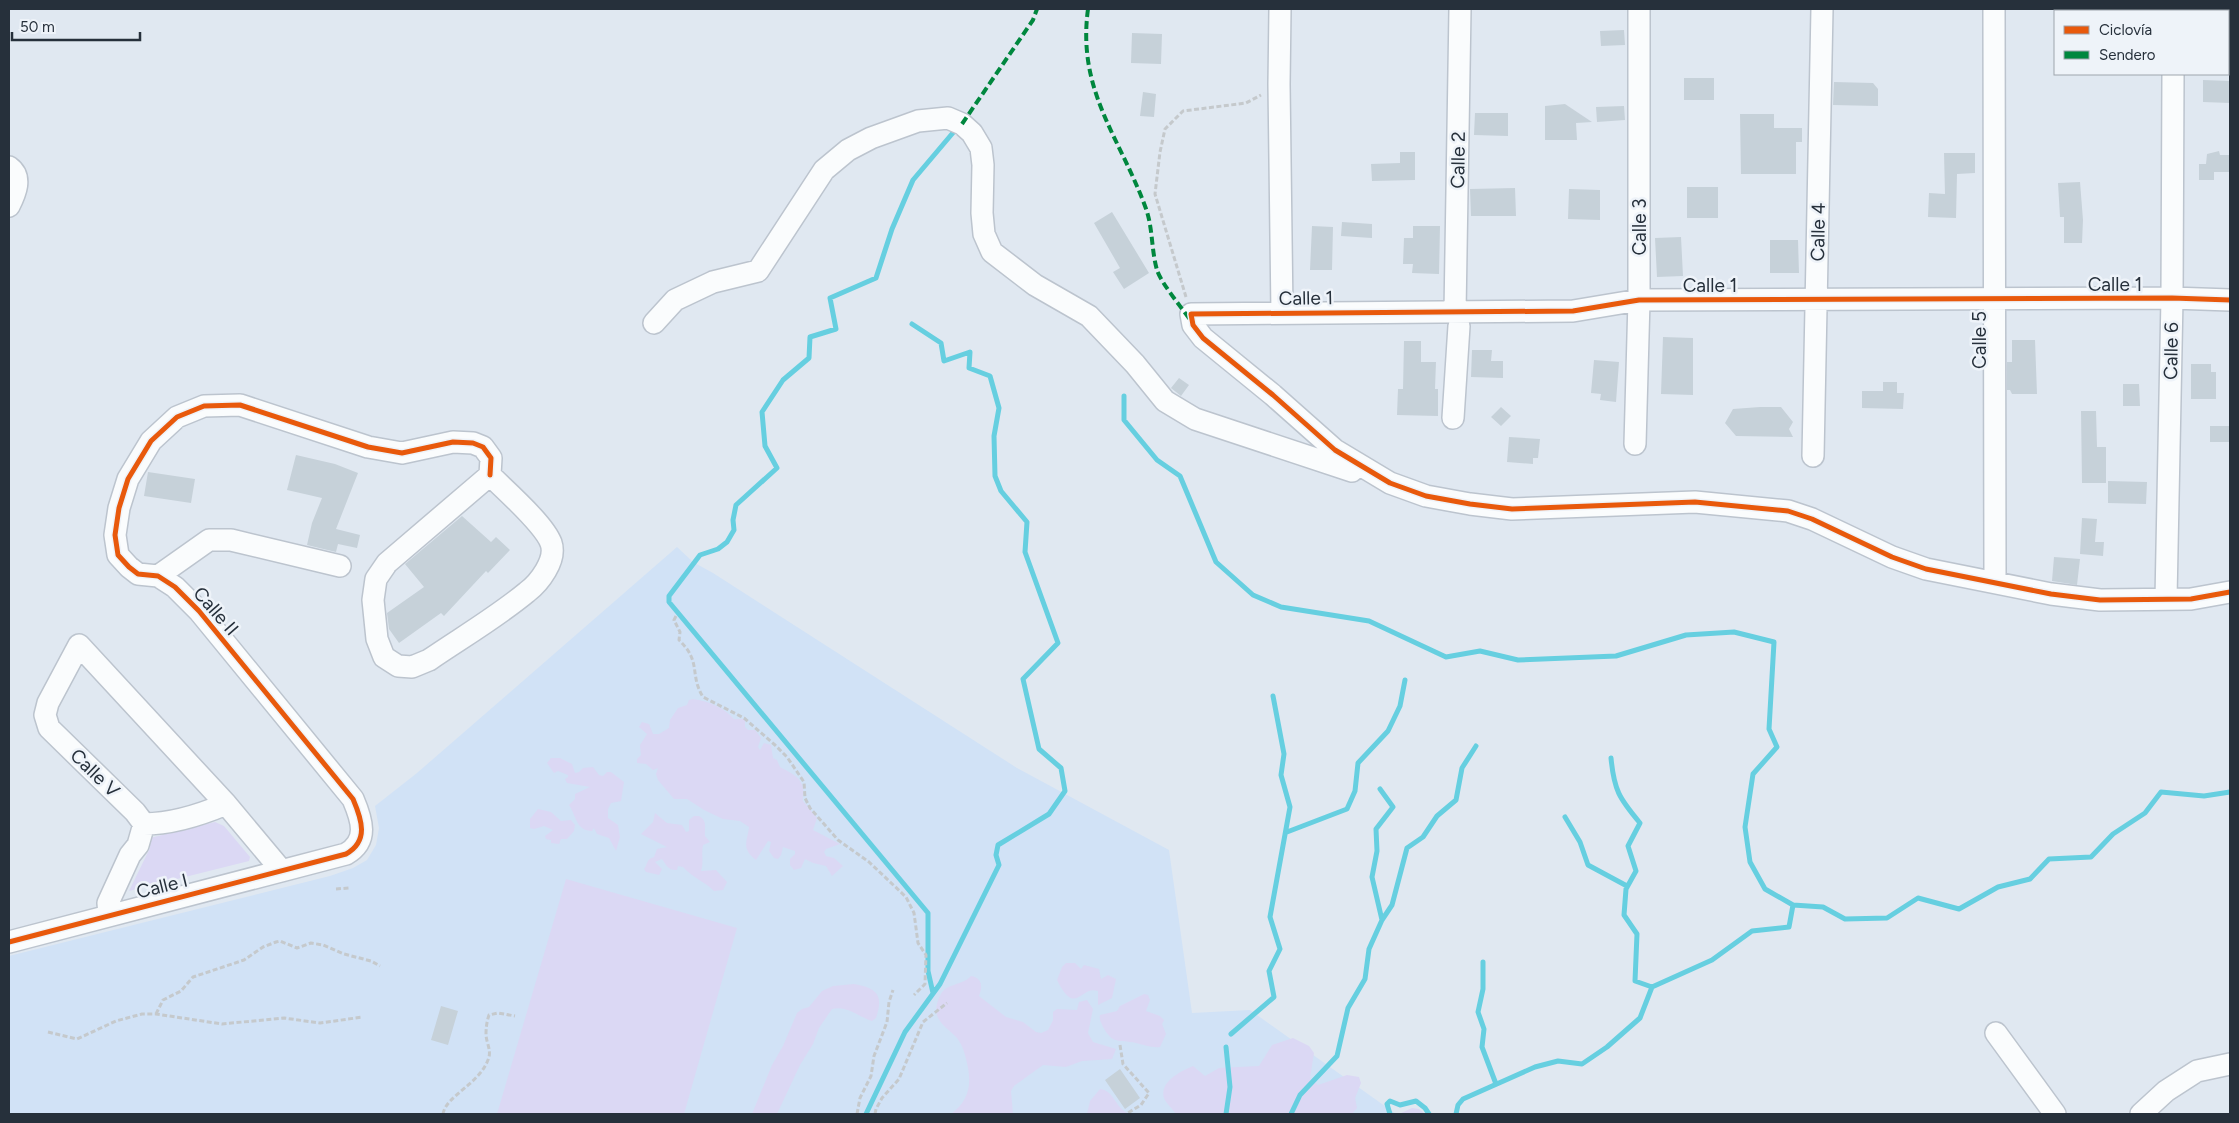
<svg xmlns="http://www.w3.org/2000/svg" width="2239" height="1123" viewBox="0 0 2239 1123" font-family="Figtree,sans-serif">
<rect width="100%" height="100%" fill="#e0e8f1"/>
<path fill="#d1e2f6" d="M677,547L693,562L713,573L1017,768L1169,850L1192,1013L1250,1010L1396,1114H9V956L330,876L353,868L367,860L376,845L379,828L375,806L417,773Z"/>
<path fill="#dbd8f4" d="M693,699C709,701 724,708 734,719H745V727L748,730H755L761,738L758,747L760,750L764,743L771,745L773,758L777,760L780,767C789,772 802,777 803,789C804,793 802,797 803,801L817,818L813,830L840,844L826,849L824,852L826,856L834,858L843,866L832,876L826,866L813,863L805,859L801,868L794,870L790,865V859L795,854V851L783,847L781,855L778,859L774,858L769,851L771,842L768,841L756,860C740,848 748,840 749,827L740,821L723,819L704,810L687,799H674L658,780L656,774L658,768L653,770L646,764L637,763V759L641,755L640,745L647,734L639,727L642,722L649,724L653,734H659L669,728L670,720L678,708L687,705L689,700Z
M551,758H560L572,764L575,773L579,772L583,768L593,767L599,775L603,776L607,772H611L624,782L621,801L611,803L608,809V818L618,825L620,837L616,851L609,838L597,834L594,828L592,831C576,831 576,815 569,805L575,799V794L590,787L567,783L565,779L568,777V775L558,771L554,773L547,763Z
M538,809L551,812L561,821L571,820L575,825L574,831L567,839H561L559,844L551,843V840L546,839L545,836L553,830L544,826L534,829L530,828V819Z
M655,813L667,823L682,825L686,832L689,831V820L694,816H699C708,821 704,828 705,836L710,842L703,845C701,855 704,862 701,871L716,870L727,882L723,890L714,891C704,881 693,878 683,867L678,866L677,870C669,871 666,865 662,859L655,862L662,869L659,875L646,872L644,869C648,864 646,859 654,857L657,849L667,847L641,834L653,822Z
M215,822L224,826L250,857L249,861L129,891L150,848V838Z
M566,879L737,928L684,1114H497Z
M1066,963H1075L1081,969L1084,965L1099,969L1101,979L1108,975L1116,979L1112,998L1098,1005V991C1080,985 1076,1018 1057,980L1062,967Z
M971,976C982,978 983,986 979,996L1006,1017L1023,1022L1036,1032L1041,1033L1048,1030L1053,1020V1012L1057,1009L1077,1010L1079,1002L1087,1000L1093,1009L1088,1033L1093,1042L1116,1049L1112,1059L1082,1061L1066,1067L1043,1065L1014,1086L1011,1091L1013,1114H951C969,1100 972,1085 967,1063C965,1054 963,1046 957,1038C951,1031 939,1024 937,1015C935,1009 937,1002 940,996C945,983 962,986 971,976Z
M854,984C877,988 884,995 876,1018L872,1021C857,1016 847,1005 832,1009L819,1028L813,1044L800,1065L777,1114H752L772,1065L783,1046L797,1013L802,1009L809,1007L822,991L833,986Z
M1144,994L1148,995L1150,1000L1146,1011L1160,1016L1164,1020L1162,1024L1166,1034L1160,1047C1151,1048 1145,1045 1136,1043C1118,1039 1113,1045 1103,1027C1101,1022 1099,1020 1100,1015L1117,1011L1120,1006Z
M1293,1038L1309,1046L1314,1053L1310,1078L1318,1085L1347,1075L1359,1077L1361,1083L1355,1098L1357,1108L1352,1114H1176C1173,1109 1167,1105 1164,1098C1159,1082 1181,1071 1193,1066L1205,1076L1219,1068L1259,1066L1272,1045Z
M1100,1089C1115,1091 1114,1107 1129,1114H1087L1090,1101Z
M1412,1108L1419,1109L1425,1114H1399Z"/>
<g fill="none" stroke-linecap="round" stroke-linejoin="round">
<path stroke="#66cfe0" stroke-width="5" d="M1124,396V420L1157,460L1180,476L1216,562L1253,595L1281,607L1369,621L1446,657L1480,651L1518,660L1616,656L1686,635L1734,632L1774,642L1769,729L1777,747L1753,774L1745,827L1750,862L1765,889L1793,905L1789,927L1752,931L1712,960L1652,987L1640,1018L1607,1047L1582,1064L1558,1061L1535,1067L1463,1099L1458,1105L1456,1114
M1611,758C1614,790 1619,798 1640,823L1628,846L1636,871L1626,889L1624,915L1637,934L1635,981L1652,987
M1380,789L1393,807L1376,829L1377,851L1372,877L1382,920
M1565,817L1580,842L1588,865L1627,886
M1287,832L1347,809L1355,791L1358,763L1388,731L1400,706L1405,680
M1793,905L1823,907L1845,919L1887,918L1918,898L1959,909L1998,887L2030,879L2049,859L2091,857L2113,834L2145,813L2161,792L2204,796L2230,792
M1483,962V989L1478,1012L1484,1029L1482,1047L1496,1084
M933,993L928,971V913L669,602V596L700,555L718,549L727,542L734,530L733,520L736,505L777,468L765,446L762,412L783,380L809,358L810,337L836,329L830,298L876,278L892,229L913,180L957,128
M1231,1034L1274,997L1269,971L1280,949L1270,917L1290,807L1281,775L1284,754L1273,696
M1226,1047L1230,1087L1226,1114
M866,1114L905,1032L940,984L999,865L996,855L998,845L1049,814L1065,791L1061,768L1039,749L1023,679L1058,643L1025,552L1027,522L1001,491L995,476L994,436L999,408L990,376L969,368L970,352L944,361L941,343L912,324
M1291,1114L1300,1095L1337,1056L1348,1008L1365,979L1369,949L1382,920L1392,905L1407,848L1423,837L1437,816L1456,800L1462,768L1476,746
M1390,1114L1387,1104L1390,1101L1400,1105L1416,1101L1425,1108L1429,1114"/>
</g>
<path fill="#c6d1d9" d="M1624,30L1625,45L1601,46L1600,31Z
M1132,33L1162,34L1161,64L1131,63Z
M1684,78H1714V100H1684Z
M2203,80L2230,81V103L2203,102Z
M1834,82L1873,83L1878,89V106L1833,105Z
M1143,92L1156,94L1154,117L1140,116Z
M1565,104L1592,122L1576,123L1577,140H1545V106Z
M1624,106L1625,120L1597,122L1596,107Z
M1475,113H1508V136L1474,135Z
M1740,114H1774V128H1802V142H1796V174H1741Z
M2219,151L2220,155H2230V172H2214V180H2199V164H2206L2207,154Z
M1400,152H1415V180L1372,181L1371,164L1400,163Z
M1944,153H1975V173L1957,174L1956,218L1928,217L1929,193L1945,194Z
M2080,182L2083,220L2082,243H2064V217H2060L2058,183Z
M1687,187H1718V218H1687Z
M1515,188L1516,216H1471L1470,189Z
M1569,189L1600,190V220L1568,219Z
M1112,212L1149,273L1124,289L1113,272L1120,268L1094,223Z
M1342,222L1372,224V238L1341,236Z
M1312,226L1333,227L1332,270H1310Z
M1413,226H1440L1439,274L1412,273L1413,264H1403L1404,238H1413Z
M1681,237L1683,276L1657,277L1655,238Z
M1770,240H1798L1799,273H1770Z
M1663,337L1693,338V395L1661,394Z
M2012,340H2035L2037,394H2012L2010,390H2007V362H2012Z
M1404,341H1421V362H1436L1435,389H1438V416L1397,415L1398,389H1403Z
M1472,350H1492L1491,361H1503V378L1471,377Z
M1594,360L1619,362L1616,402L1600,400L1601,394L1591,393Z
M2191,364H2211V372H2216V399H2191Z
M1179,378L1189,385L1181,396L1171,388Z
M1883,382H1897V393H1904L1903,409L1862,408V391H1883Z
M2123,384H2139L2140,406H2123Z
M1501,407L1511,416L1501,426L1491,417Z
M1760,407H1781L1793,422L1789,429L1793,437L1736,436L1725,423L1733,409Z
M2081,411H2096L2097,447H2106V483H2082Z
M2210,426H2230V442H2210Z
M1509,437L1540,439L1538,458H1533V464L1507,462Z
M296,455L335,464L358,473L336,529L360,535L357,548L338,544L336,552L307,545L312,523L322,498L287,490Z
M148,472L195,479L191,503L144,496Z
M2108,481L2147,482L2146,504L2108,503Z
M462,516L491,542L496,537L510,550L488,573L486,571L444,616L441,613L399,643L389,629L387,613L424,587L405,564Z
M2082,518L2097,519L2095,542H2104L2103,556L2080,554Z
M2054,557L2080,559L2077,585L2052,581Z
M441,1006L458,1011L448,1045L431,1040Z
M1120,1069L1140,1098L1125,1109L1105,1080Z"/>
<g fill="none" stroke-linecap="round" stroke-linejoin="round">
<g stroke="#bcc4ce" stroke-width="24">
<path id="minor" d="M1280,9L1279,84L1282,313
M1994,9L1995,581
M2173,11V9
M9,167C23,177 15,194 9,206
M2230,300L2172,298L1639,300L1573,311L1191,314L1193,325L1203,338L1273,395L1335,450L1390,483L1426,496L1470,504L1512,509L1695,502L1788,511L1812,519L1892,557L1926,569L2051,594L2100,600L2191,599L2230,592
M1455,312L1460,9
M654,323L675,300L713,282L758,271L824,170L848,150L871,138L918,121L948,118L962,124L972,133L981,148L983,165L982,213L984,234L992,252L1035,285L1089,316L1135,364L1165,401L1195,419L1352,471
M1453,418L1459,326
M1635,444L1639,300V9
M1813,456L1822,9
M490,475C506,491 544,524 551,543C557,560 539,583 527,592C497,617 461,638 429,660L412,667L398,666L384,657L377,639L373,600L376,579L387,563Z
M158,576L209,540H231L340,566
M2166,599L2172,298L2173,74
M226,804C200,815 171,824 144,824L135,812L49,728L45,715L48,703L79,645L226,804L282,871
M109,915L108,903L130,855L138,845L144,824
M9,942L346,854C369,841 362,820 353,799L199,611L175,587L158,576L138,574L129,567L118,555L115,535L119,508L128,479L151,441L177,417L204,406L240,405L368,447L402,453L453,442L473,443L483,447L491,458L490,475
M1996,1033L2055,1114
M2141,1114L2166,1091L2197,1071L2230,1064"/>
</g>
<path stroke="#c5c9cc" stroke-width="3" stroke-dasharray="5 2.5" stroke-linecap="butt" d="M1186,297L1155,194L1160,152L1165,129L1183,111L1246,103L1261,95
M676,616L674,620L680,632L679,640C702,662 689,674 703,697L744,718L775,745L787,757L804,782L805,798L810,808L838,840L869,862L906,897L914,913L918,943L926,955L925,984L914,995
M336,889L349,888
M156,1014L163,1000L181,991L193,977L244,960L263,947L276,942L280,941L297,948L311,943L323,945L344,954L371,961L380,966
M48,1032L77,1039L116,1021L142,1014H156L222,1024L284,1018L320,1023L363,1017
M1120,1045L1123,1064L1149,1093L1141,1105L1126,1114
M443,1114C446,1095 481,1084 489,1057C491,1049 486,1042 486,1034C486,1027 487,1021 489,1015L498,1013L515,1016
M857,1114L860,1098L871,1076L874,1056L887,1022L889,1002L893,990
M875,1114L876,1109L882,1098L899,1079L923,1022L947,1003"/>
<use href="#minor" stroke="#fafcfd" stroke-width="21"/>
<path stroke="#00873e" stroke-width="4" stroke-dasharray="8 4" stroke-linecap="butt" d="M1088,9C1077,90 1119,136 1145,206C1153,226 1151,249 1157,270C1161,283 1182,308 1191,321
M962,124L1033,20L1037,9"/>
<g stroke="#eef3f9" stroke-width="8">
<path id="cycleway" d="M2230,300L2172,298L1639,300L1573,311L1191,314L1193,325L1203,338L1273,395L1335,450L1390,483L1426,496L1470,504L1512,509L1695,502L1788,511L1812,519L1892,557L1926,569L2051,594L2100,600L2191,599L2230,592
M9,942L346,854C369,841 362,820 353,799L199,611L175,587L158,576L138,574L129,567L118,555L115,535L119,508L128,479L151,441L177,417L204,406L240,405L368,447L402,453L453,442L473,443L483,447L491,458L490,475"/>
</g>
<use href="#cycleway" stroke="#e8590c" stroke-width="5"/>
</g>
<g text-anchor="middle" dominant-baseline="central" stroke-width="5" stroke-linejoin="round" paint-order="stroke">
<g font-size="19" fill="#26303b" stroke="#eef3f9">
<text transform="translate(1458 160) rotate(-89)">Calle 2</text>
<text transform="translate(1639 227) rotate(-90)">Calle 3</text>
<text transform="translate(1818 232) rotate(-89)">Calle 4</text>
<text x="2115" y="284">Calle 1</text>
<text x="1710" y="285">Calle 1</text>
<text transform="translate(1306 298) rotate(-1)">Calle 1</text>
<text transform="translate(1979 340) rotate(-90)">Calle 5</text>
<text transform="translate(2171 351) rotate(-89)">Calle 6</text>
<text transform="translate(216 611) rotate(49)">Calle II</text>
<text transform="translate(95 773) rotate(44)">Calle V</text>
<text transform="translate(162 886) rotate(-14)">Calle I</text>
</g>
</g>
<rect width="2239" height="1123" fill="none" stroke="#26303b" stroke-width="20"/>
<rect x="2054" y="10" width="175" height="65" fill="#eef3f9" stroke="#9ea5ad"/>
<rect x="2064" y="26" width="25" height="8" fill="#e8590c" stroke="#9ea5ad"/>
<text x="2099" y="35" font-size="15" fill="#26303b">Ciclovía</text>
<rect x="2064" y="51" width="25" height="8" fill="#00873e" stroke="#9ea5ad"/>
<text x="2099" y="60" font-size="15" fill="#26303b">Sendero</text>
<path d="M12 32v8h128v-8" fill="none" stroke="#26303b" stroke-width="2.5"/>
<text x="20" y="32" font-size="15" fill="#26303b" stroke="#eef3f9" stroke-width="4" paint-order="stroke">50 m</text>
</svg>
